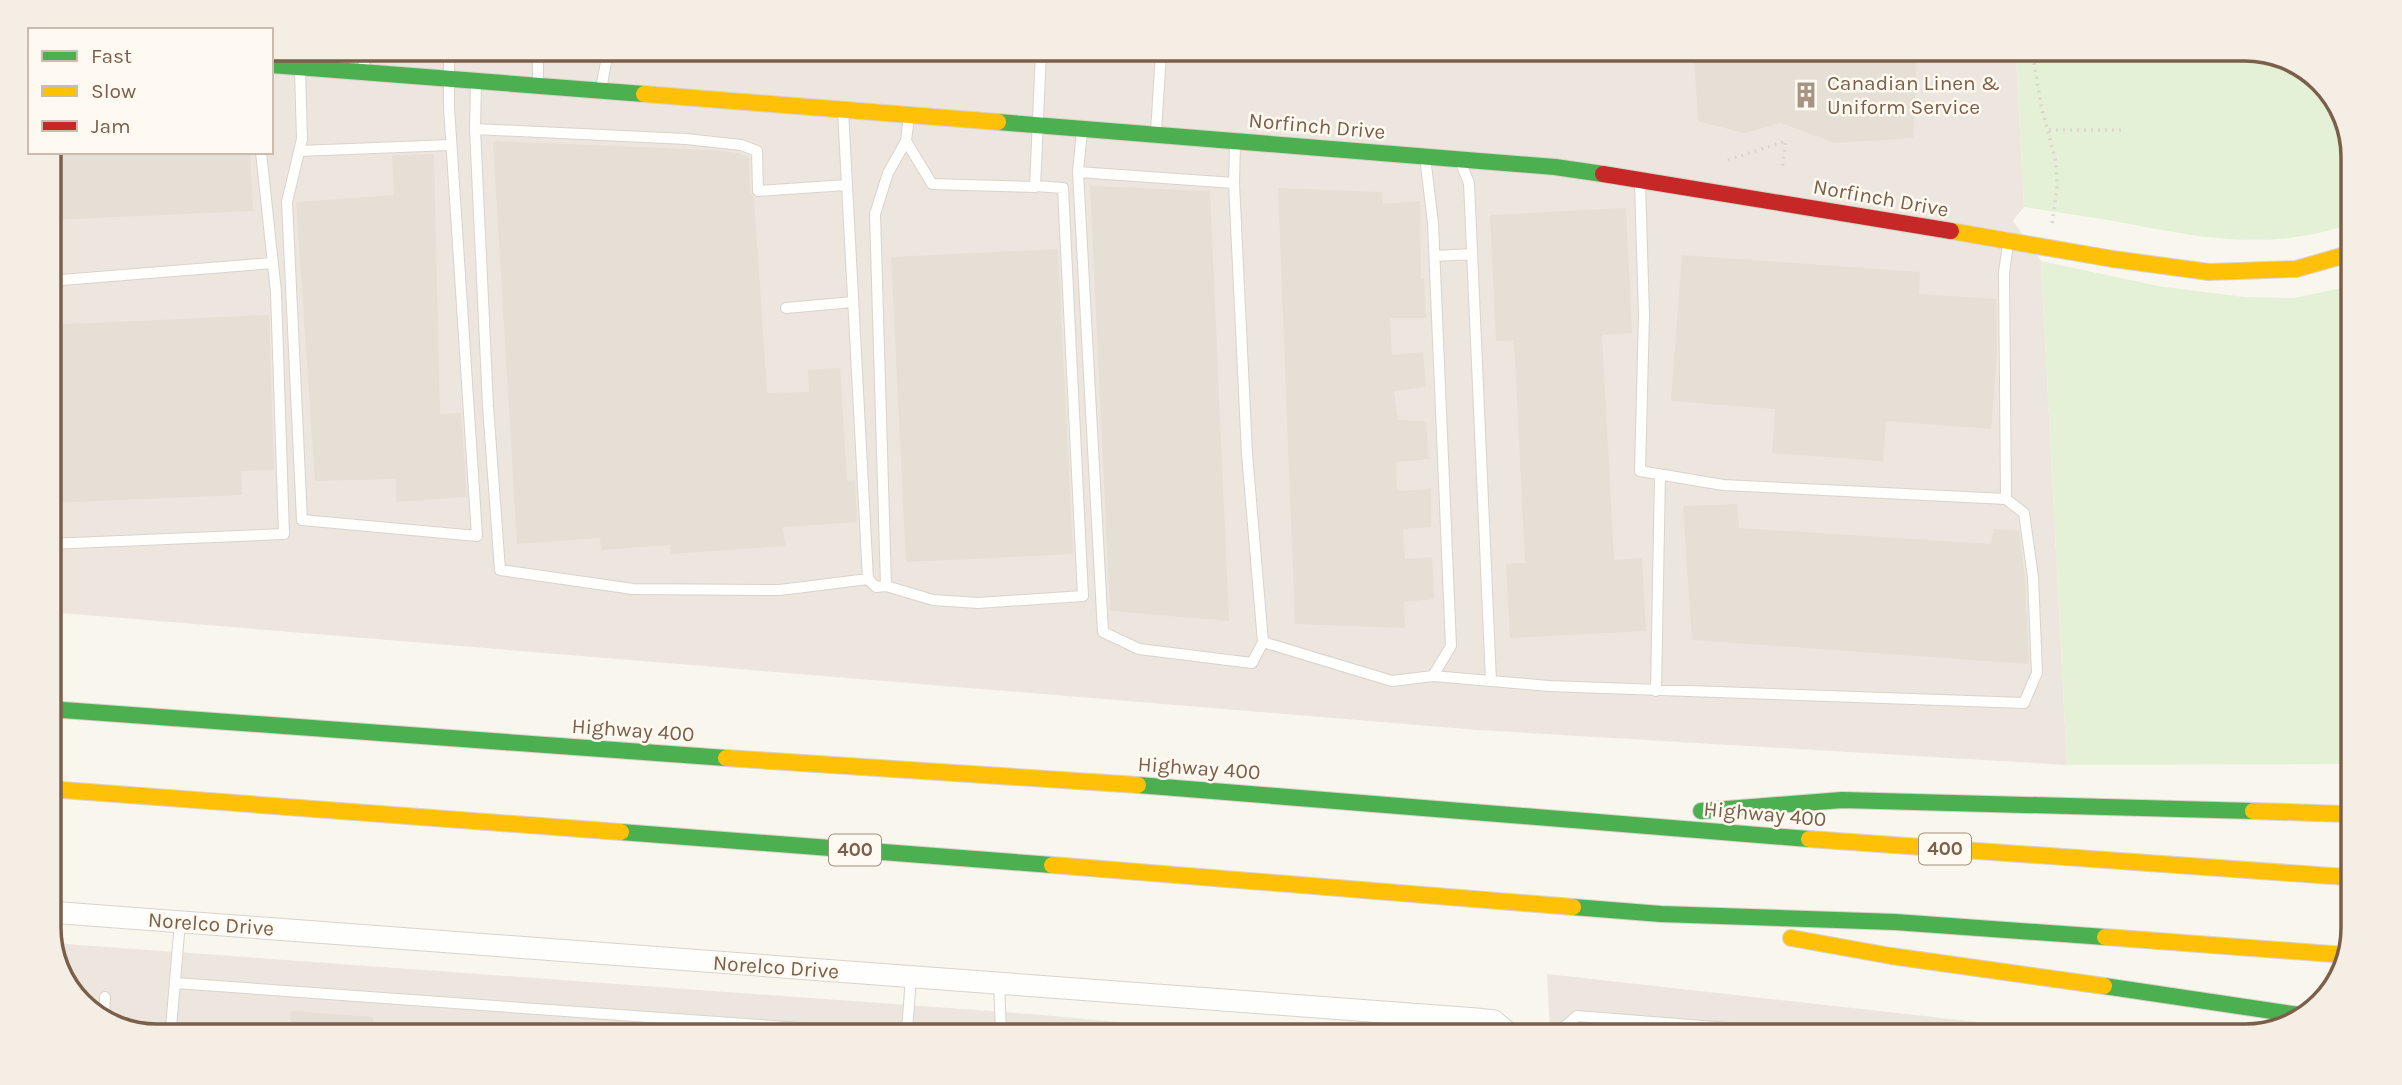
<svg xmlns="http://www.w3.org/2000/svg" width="2402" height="1085" viewBox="0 0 2402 1085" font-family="Karla,sans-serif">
<rect width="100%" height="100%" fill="#f9f6ee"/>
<path fill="#ede6de" d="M271,49L2016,56L2024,207L2013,221L2041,261L2067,765L1478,730L49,612V152H271Z
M52,943L1031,1014L1228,1032L116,1028L68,988Z
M1547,974L2077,1033V1035L1550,1033Z"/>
<path fill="#e4f1d7" d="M2016,56L2286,57L2334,97L2353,151L2352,223C2270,253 2197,237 2114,221C2084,216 2054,212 2024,207Z
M2041,261L2158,286L2244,297L2294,298L2351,286L2347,764L2067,765Z"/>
<path fill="#e6dfd5" d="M1694,55L1917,56L1913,138L1835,143L1781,123L1744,133L1698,121Z
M493,141L710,150L739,153L749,157L750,191L754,198L767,393L809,392L808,370L840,368L847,481L855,480L857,522L783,527L785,546L671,554L670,545L601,550L600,538L517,544Z
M49,152H250L253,211L49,220Z
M434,154L440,414L461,413L467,497L396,502V479L315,481L296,202L394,195L392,155Z
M1090,186L1210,191L1229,621L1110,611Z
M1278,188L1382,192L1383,204L1420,201L1421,279L1424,278L1426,318H1390L1392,355L1423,352L1426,387L1394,391L1398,420L1426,421L1429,459L1396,462L1397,491L1431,489V527L1403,529L1405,559L1432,557L1434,599L1404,602L1405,628L1295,624Z
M1626,208L1632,333L1602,335L1614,560L1642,558L1646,631L1510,638L1506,564L1525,563L1514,340L1496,341L1490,215Z
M1058,249L1073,554L906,562L891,257Z
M1682,255L1920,272L1919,294L1996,299L1997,351L1991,429L1886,421L1883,461L1772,453L1775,409L1671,401Z
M269,315L274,470L241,471L242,495L49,503V325Z
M1737,504L1739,528L1991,544L1994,529L2019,531L2025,578L2029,664L1692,640L1683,506Z
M291,1011L373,1017V1029L290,1028Z"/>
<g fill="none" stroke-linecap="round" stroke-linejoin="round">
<g stroke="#d9d3cc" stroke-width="12">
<path id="lane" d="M364,50V69
M300,70L302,139L287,202L302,520L477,536L449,107V50
M476,83L475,129L686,139L741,145L757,151L758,191L846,185
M538,83V51
M601,89L608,51
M475,129L488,406L500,570L633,589L780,590L868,579L843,110
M1156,132L1161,53
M906,141L932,184L1035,187L1041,52
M299,151L451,145
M1460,161L1469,183L1491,681
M1078,172L1103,632L1139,649L1252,663L1263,642L1247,454L1234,183L1078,172L1082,131
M1234,183L1235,144
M1640,183L1644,315L1640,471L1723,485L2006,499
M1435,256L1472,254
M49,281L273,263
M786,308L853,302
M49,544L284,534L276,292L261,152
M868,579L876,587L886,586L875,214L888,173L906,141L909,116
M886,586L933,600L978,603L1083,596L1063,188L1035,186
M1263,642L1392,681L1433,676L1451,646L1433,223L1425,157
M1433,676L1549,686L2024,703L2037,673L2033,577L2024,513L2006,499L2004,273L2008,244
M1656,691L1660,474
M175,983L829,1030
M999,983L1001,1031
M104,1018L105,997
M171,1028L180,922
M907,1031L911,977
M1557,1033L1577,1016L1766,1031L1772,1034"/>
</g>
<g stroke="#d9d3cc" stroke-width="23">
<path id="street" d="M49,912L1477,1019L1494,1021L1508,1033"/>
</g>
<g stroke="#dad3cb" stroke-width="18">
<path id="fast" d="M271,65L644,94
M998,122L1555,167L1603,174
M49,709L726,758
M1138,785L1809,839
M1701,811L1842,800L2253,811
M621,832L1052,865
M1573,907L1661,914L1895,922L2105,937
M2104,986L2306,1016"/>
</g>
<g stroke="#dad3cb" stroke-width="18">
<path id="slow" d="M644,94L998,122
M1951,231L2113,259L2209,272L2296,269L2352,253
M726,758L1138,785
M49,789L621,832
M2253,811L2346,814
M1809,839L2346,877
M1052,865L1573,907
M2105,937L2345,955
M1791,938L1891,956L2104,986"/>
</g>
<g stroke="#dad3cb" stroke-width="18">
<path id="jam" d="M1603,174L1951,231"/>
</g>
<path stroke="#dcd6ce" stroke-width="3.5" stroke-dasharray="2 5" stroke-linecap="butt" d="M2033,56L2041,105L2056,162L2057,188L2052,223
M2049,130H2125
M1728,160L1786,141L1782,169"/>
<use href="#lane" stroke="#fefefc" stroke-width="10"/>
<use href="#street" stroke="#fefefc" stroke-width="21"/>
<use href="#fast" stroke="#4caf50" stroke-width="16"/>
<use href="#slow" stroke="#ffc107" stroke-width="16"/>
<use href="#jam" stroke="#c62828" stroke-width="16"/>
</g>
<defs>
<g id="building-bare" transform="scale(2.1)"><path d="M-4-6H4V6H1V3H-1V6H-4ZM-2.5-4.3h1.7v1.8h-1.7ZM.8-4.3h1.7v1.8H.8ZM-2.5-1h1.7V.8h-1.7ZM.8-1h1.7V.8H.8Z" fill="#a79483" stroke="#fffaf1" stroke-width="2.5" paint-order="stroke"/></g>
</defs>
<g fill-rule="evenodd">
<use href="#building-bare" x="1806" y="95"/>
</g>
<g text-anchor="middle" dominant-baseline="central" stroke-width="5" stroke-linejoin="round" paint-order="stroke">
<g fill="#fffaf1" stroke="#a38e7c" stroke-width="2">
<rect x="1919" y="833.5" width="52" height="31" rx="5"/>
<rect x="829" y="834.5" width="52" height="31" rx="5"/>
</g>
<g font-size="19" font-weight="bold" fill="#7b5f4a">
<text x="1945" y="849">400</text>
<text x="855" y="850">400</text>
</g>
<g font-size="21" fill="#7b5f4a" stroke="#fffaf1" text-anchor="start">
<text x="1827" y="83">Canadian Linen &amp;<tspan x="1827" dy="24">Uniform Service</tspan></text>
</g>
<g font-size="21" fill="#7b5f4a" stroke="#fffaf1">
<text transform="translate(1317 126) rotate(5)">Norfinch Drive</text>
<text transform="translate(1881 198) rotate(10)">Norfinch Drive</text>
<text transform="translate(633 730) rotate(4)">Highway 400</text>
<text transform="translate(1199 768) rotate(4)">Highway 400</text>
<text transform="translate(1765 814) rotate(5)">Highway 400</text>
<text transform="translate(211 924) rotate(4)">Norelco Drive</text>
<text transform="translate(776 967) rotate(4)">Norelco Drive</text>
</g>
</g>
<path d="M0 0H2402V1085H0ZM157 61H2245A96 96 0 0 1 2341 157V928A96 96 0 0 1 2245 1024H157A96 96 0 0 1 61 928V157A96 96 0 0 1 157 61Z" fill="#f4eee4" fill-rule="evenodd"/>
<path fill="none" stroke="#7b5f4a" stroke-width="3.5" d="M157 61H2245A96 96 0 0 1 2341 157V928A96 96 0 0 1 2245 1024H157A96 96 0 0 1 61 928V157A96 96 0 0 1 157 61Z"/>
<rect x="28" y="28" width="245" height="126" fill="#fffaf1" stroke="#cabcae" stroke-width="2"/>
<rect x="42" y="51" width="35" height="10" fill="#4caf50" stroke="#cabcae" stroke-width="2"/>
<text x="91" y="63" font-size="21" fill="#7b5f4a">Fast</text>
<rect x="42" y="86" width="35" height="10" fill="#ffc107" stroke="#cabcae" stroke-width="2"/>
<text x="91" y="98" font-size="21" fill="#7b5f4a">Slow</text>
<rect x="42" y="121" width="35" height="10" fill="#c62828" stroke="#cabcae" stroke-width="2"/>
<text x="91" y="133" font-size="21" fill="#7b5f4a">Jam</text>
</svg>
